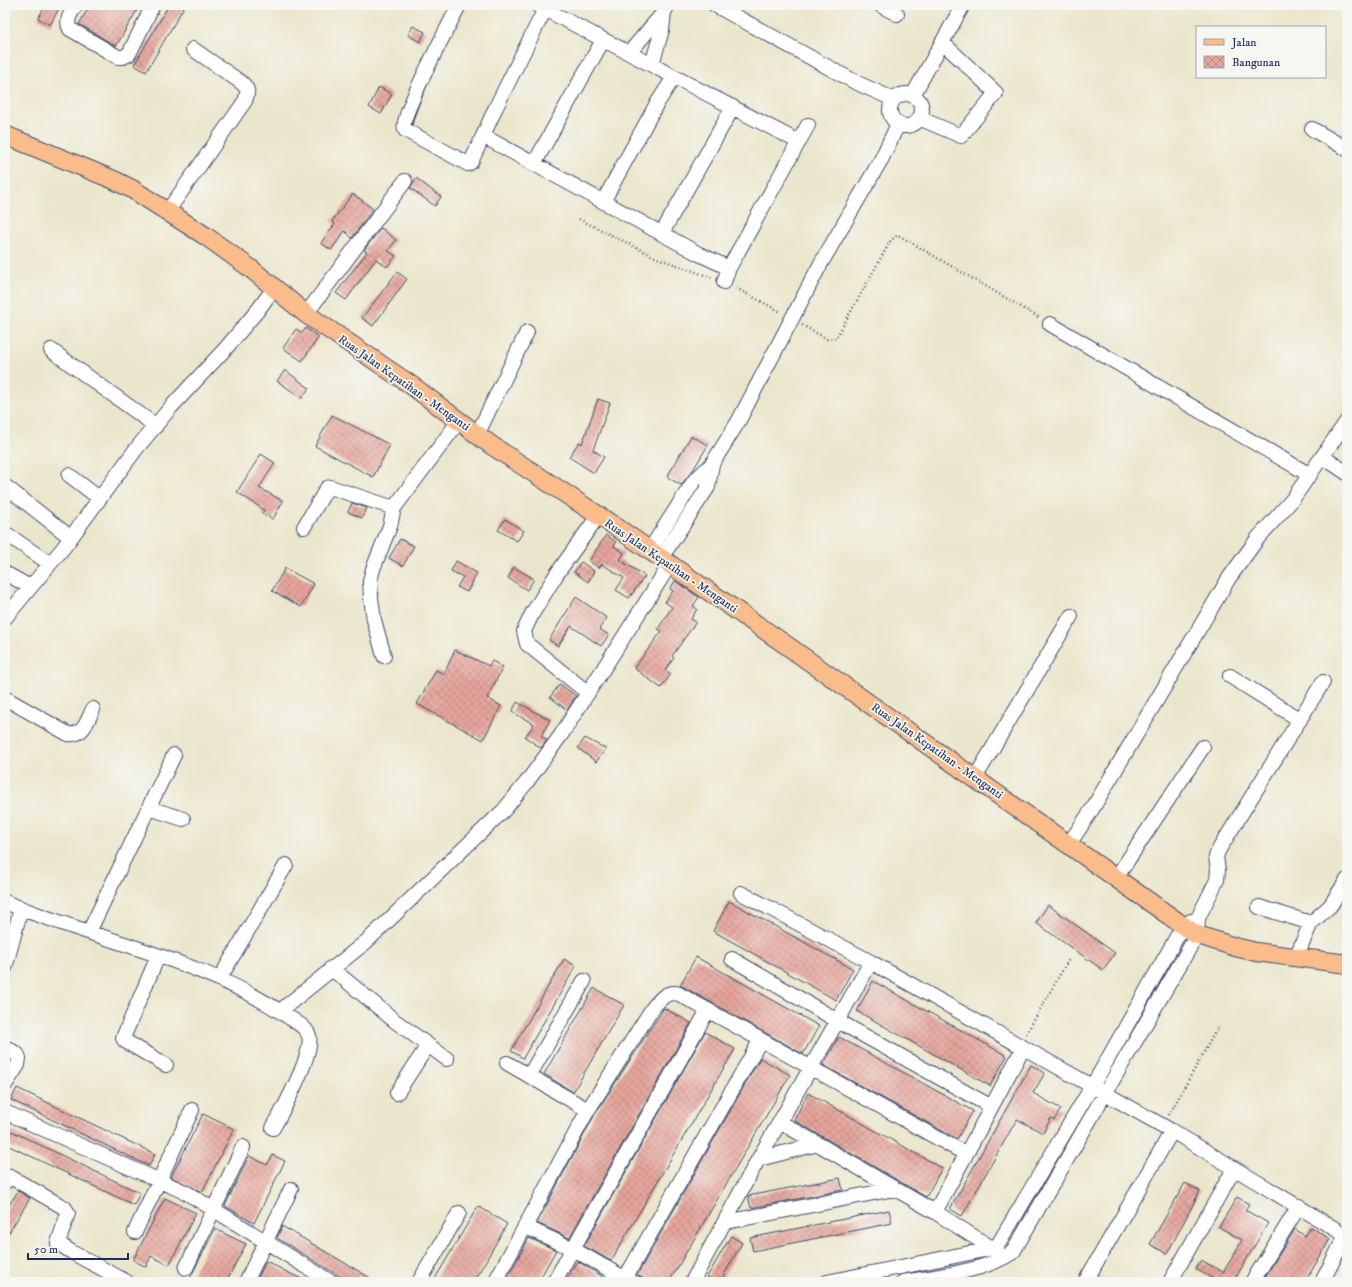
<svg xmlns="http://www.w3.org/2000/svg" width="1352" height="1287" viewBox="0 0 1352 1287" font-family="'IM FELL DW Pica',serif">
<defs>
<pattern id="building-cross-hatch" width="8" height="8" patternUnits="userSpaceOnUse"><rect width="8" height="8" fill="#e6a69b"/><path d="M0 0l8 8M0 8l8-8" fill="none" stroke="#ba8882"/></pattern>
</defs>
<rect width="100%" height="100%" fill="#f6f6f2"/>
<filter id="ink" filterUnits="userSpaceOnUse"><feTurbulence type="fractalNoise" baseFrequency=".025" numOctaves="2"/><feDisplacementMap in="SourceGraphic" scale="8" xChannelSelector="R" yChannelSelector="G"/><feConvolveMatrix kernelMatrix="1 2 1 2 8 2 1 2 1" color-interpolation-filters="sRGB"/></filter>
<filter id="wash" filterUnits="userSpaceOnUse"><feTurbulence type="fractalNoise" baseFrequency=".012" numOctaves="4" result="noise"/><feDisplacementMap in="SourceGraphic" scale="16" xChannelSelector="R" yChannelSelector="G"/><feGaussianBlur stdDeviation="0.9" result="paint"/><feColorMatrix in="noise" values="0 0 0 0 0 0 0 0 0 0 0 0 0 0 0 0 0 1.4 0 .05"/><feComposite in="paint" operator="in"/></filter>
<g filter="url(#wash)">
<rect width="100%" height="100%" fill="#ebe6cb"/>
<g id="blocks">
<path fill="url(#building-cross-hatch)" d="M46,5H61L50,25L38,18Z
M90,5H140L116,46L79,24Z
M169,5H185L146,72L134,65Z
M413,26L425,32L420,42L408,35Z
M379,87L392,94L381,114L369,107Z
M416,178L441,197L435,206L410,188Z
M353,194L373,209L352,238L345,231L331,250L321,243L335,224L332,221Z
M381,228L396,240L388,251L396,256L387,267L376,259L346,300L336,293L367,252L364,250Z
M397,272L407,279L373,326L362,318Z
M306,328L319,337L302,361L283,348L296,329L302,333Z
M285,370L309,388L302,398L277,381Z
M598,399L610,403L593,450L604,457L594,473L569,457L579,442L582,444Z
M332,415L390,445L373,477L315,446Z
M691,436L708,445L693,470L681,485L667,477Z
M261,454L275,463L259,488L283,501L273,519L262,514L264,510L237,492Z
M352,503L367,508L362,518L348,512Z
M505,519L524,531L517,541L498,530Z
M606,535L616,542L614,546L624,553L620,560L645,576L629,598L616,590L624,578L602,564L599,568L589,561Z
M400,539L414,546L403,566L389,558Z
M456,561L477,573L467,592L457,587L463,577L451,571Z
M581,562L594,571L588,582L574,572Z
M514,567L534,579L527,590L508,578Z
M285,568L314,584L301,607L272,591Z
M675,581L699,597L693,606L697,609L691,619L696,622L672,656L674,658L665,670L671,674L661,688L634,668L662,631L658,629L672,607L665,602L673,591L670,589Z
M576,597L607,618L599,629L609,635L601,646L571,626L558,646L549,640Z
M455,650L489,666L492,661L503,667L487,698L501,706L483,740L417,704L436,670L444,674Z
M560,684L576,696L567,710L550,697Z
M517,702L550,720L541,736L547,740L541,748L525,737L534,724L512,712Z
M585,738L606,749L596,762L578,748Z
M729,901L853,969L836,1000L713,931Z
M1048,905L1115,953L1103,970L1036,923Z
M696,957L819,1026L803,1054L680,985Z
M564,959L576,966L523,1058L511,1051Z
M873,981L1007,1056L990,1086L857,1011Z
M594,988L624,1005L573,1092L544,1074Z
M664,1008L691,1023L569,1238L537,1223L595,1114Z
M705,1032L735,1049L611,1261L584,1246Z
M839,1037L973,1111L957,1139L823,1065Z
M760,1058L790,1075L669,1282H649L637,1275Z
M1031,1065L1045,1073L1033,1093L1061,1109L1054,1120L1051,1118L1043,1133L1017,1119L962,1216L950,1209Z
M17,1088L155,1154L149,1166L11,1100Z
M808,1093L942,1168L926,1197L794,1120Z
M203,1114L234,1129L202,1192L171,1177Z
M5,1128L140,1193L134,1205L5,1144Z
M273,1155L285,1161L254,1223L225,1206L249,1156L267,1165Z
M840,1178L843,1190L751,1208L748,1196Z
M1185,1183L1200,1191L1167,1254L1150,1244Z
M18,1191L30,1198L5,1239V1212Z
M1237,1197L1249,1204L1245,1210L1268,1223L1235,1279L1241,1282H1218L1196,1269L1201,1260L1223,1272L1232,1258L1242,1240L1219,1227Z
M165,1198L196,1213L169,1265L151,1256L146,1267L133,1260Z
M478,1206L507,1224L484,1264L473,1282H433Z
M889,1210L892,1223L753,1251L750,1238Z
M282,1226L287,1229L377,1282H349L277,1238Z
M1311,1227L1330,1239L1305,1282H1262L1295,1229L1305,1236Z
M215,1229L246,1244L238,1259L226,1282H188Z
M731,1236L742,1243L720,1282H717L707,1277Z
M529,1238L556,1250L538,1282H505Z
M266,1261L287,1272L308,1282H256Z
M577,1261L602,1276L599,1282H565Z"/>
</g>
</g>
<g filter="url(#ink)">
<use href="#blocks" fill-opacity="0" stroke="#3a4a6e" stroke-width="1"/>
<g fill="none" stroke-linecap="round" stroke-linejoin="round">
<g stroke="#3a4a6e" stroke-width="16">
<path id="minor" d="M76,5C71,13 65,20 70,29L118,57H123L129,54L153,5
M459,5C451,22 398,119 405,130L468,164L471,162L483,136L699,254L729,268
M537,5L799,142
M715,5L855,82L893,99
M880,5L897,14
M629,53L664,12L668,5
M652,64L662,30L664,12
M890 110a16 16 0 1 1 32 0a16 16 0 1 1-32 0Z
M913,95L963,5
M919,118L961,136L996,93L942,42
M1312,129L1347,149
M483,136L496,107L545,9
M534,164L603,40
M604,200L656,105L674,77
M167,212L245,101C248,92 249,90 242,83L193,49
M662,233L733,107
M724,282L729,268L808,125
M306,314L405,181
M1050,324L1310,475
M51,350L156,426
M477,435L527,332
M1323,457L1347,473
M69,475L99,498
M5,486L70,537
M304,527L327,488L330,487L394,508
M5,533L49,563
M649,551L694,481L712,464L738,422L820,265L882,158L898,124
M661,558L708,487L712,464
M5,573L30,587
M5,618L64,547L136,449L171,407L226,348L258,310L274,288
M384,656L374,620L371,598L370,581L373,569L390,526L394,508L459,421
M1230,676L1300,720
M588,693L527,644L524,631L532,614L556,575L598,516
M5,698L68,734C84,736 87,721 93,709
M975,778L1071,616
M149,808L183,819
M1069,844L1091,811L1229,578L1258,538L1292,500L1347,421
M1116,878L1203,747
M741,893L871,962L1172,1131L1347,1236
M5,902C99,941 202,959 287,1016C294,1021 307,1027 309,1036C314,1053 282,1112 273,1128
M1259,907L1311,923
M89,932L174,755
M158,956L123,1038L125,1041L166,1065
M1296,957L1311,923L1330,906L1347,880
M732,959L838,1021L990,1106
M5,968L21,909
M331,968L395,1021L447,1059
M220,978L286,865
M280,1011L367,941L504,810L526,783L561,735L669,566
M5,1047L17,1054L19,1058L18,1065L5,1085
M507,1063L588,1110
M529,1076L584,981
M397,1093L428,1045
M5,1112L187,1193L331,1282
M780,1122L935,1212L998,1252
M759,1159L818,1144
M5,1182L10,1177L14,1179L65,1208L68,1213L58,1243L73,1253L127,1282
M935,1212L1023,1048
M726,1222L894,1189
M526,1227L573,1249L631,1282
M135,1232L192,1110
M186,1268L243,1147
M246,1282L291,1189
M419,1282L459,1213
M495,1282L588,1110L652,1009C659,1000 667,990 679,994C774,1048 870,1100 966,1154
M554,1282L708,1010
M623,1282L760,1041
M692,1282L754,1167L871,962
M827,1282L994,1248L999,1243L1097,1078L1183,926L1191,921
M903,1282C937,1276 984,1272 1013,1252L1197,935L1198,918L1217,880L1218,870L1216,857L1218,851L1323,682
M1085,1282L1172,1131
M1170,1282L1234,1169
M1252,1282L1299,1206
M1322,1282L1346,1235"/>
</g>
<g stroke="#3a4a6e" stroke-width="20">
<path id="major" d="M5,135L114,180L132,189L207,237L250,268L306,314L411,385L491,445L616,527L789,647L1195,934L1235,947L1256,952L1347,964"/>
</g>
<path stroke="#3a4a6e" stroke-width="2.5" stroke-dasharray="1 3" stroke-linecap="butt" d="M579,219L657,258L713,278
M736,288L781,312
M802,325L827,339L836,338L891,240L898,235L1040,318
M1026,1034L1069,959
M1169,1115L1219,1025"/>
<use href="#minor" stroke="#fff" stroke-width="14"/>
<use href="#major" stroke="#f9bc8a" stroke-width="18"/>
</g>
</g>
<g text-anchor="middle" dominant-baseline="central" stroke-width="3.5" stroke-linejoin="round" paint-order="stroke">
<g font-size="12" fill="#1b2f5e" stroke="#f6f6f2">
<text transform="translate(404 383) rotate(35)">Ruas Jalan Kepatihan - Menganti</text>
<text transform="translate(671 566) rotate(34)">Ruas Jalan Kepatihan - Menganti</text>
<text transform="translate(937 751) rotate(35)">Ruas Jalan Kepatihan - Menganti</text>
</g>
</g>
<rect width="1352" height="1287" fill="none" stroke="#f6f6f2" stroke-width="20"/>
<rect x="1196" y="26" width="130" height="52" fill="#f6f6f2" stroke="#9ea6b7"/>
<rect x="1204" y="39" width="20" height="6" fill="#f9bc8a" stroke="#9ea6b7"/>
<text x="1232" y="46" font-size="12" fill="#1b2f5e">Jalan</text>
<rect x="1204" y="56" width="20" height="12" fill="url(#building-cross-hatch)" stroke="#9ea6b7"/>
<text x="1232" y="66" font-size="12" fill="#1b2f5e">Bangunan</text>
<path d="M28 1253v6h100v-6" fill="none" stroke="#1b2f5e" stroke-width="2"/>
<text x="34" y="1253" font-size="12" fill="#1b2f5e" stroke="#f6f6f2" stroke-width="3" paint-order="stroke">50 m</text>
</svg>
